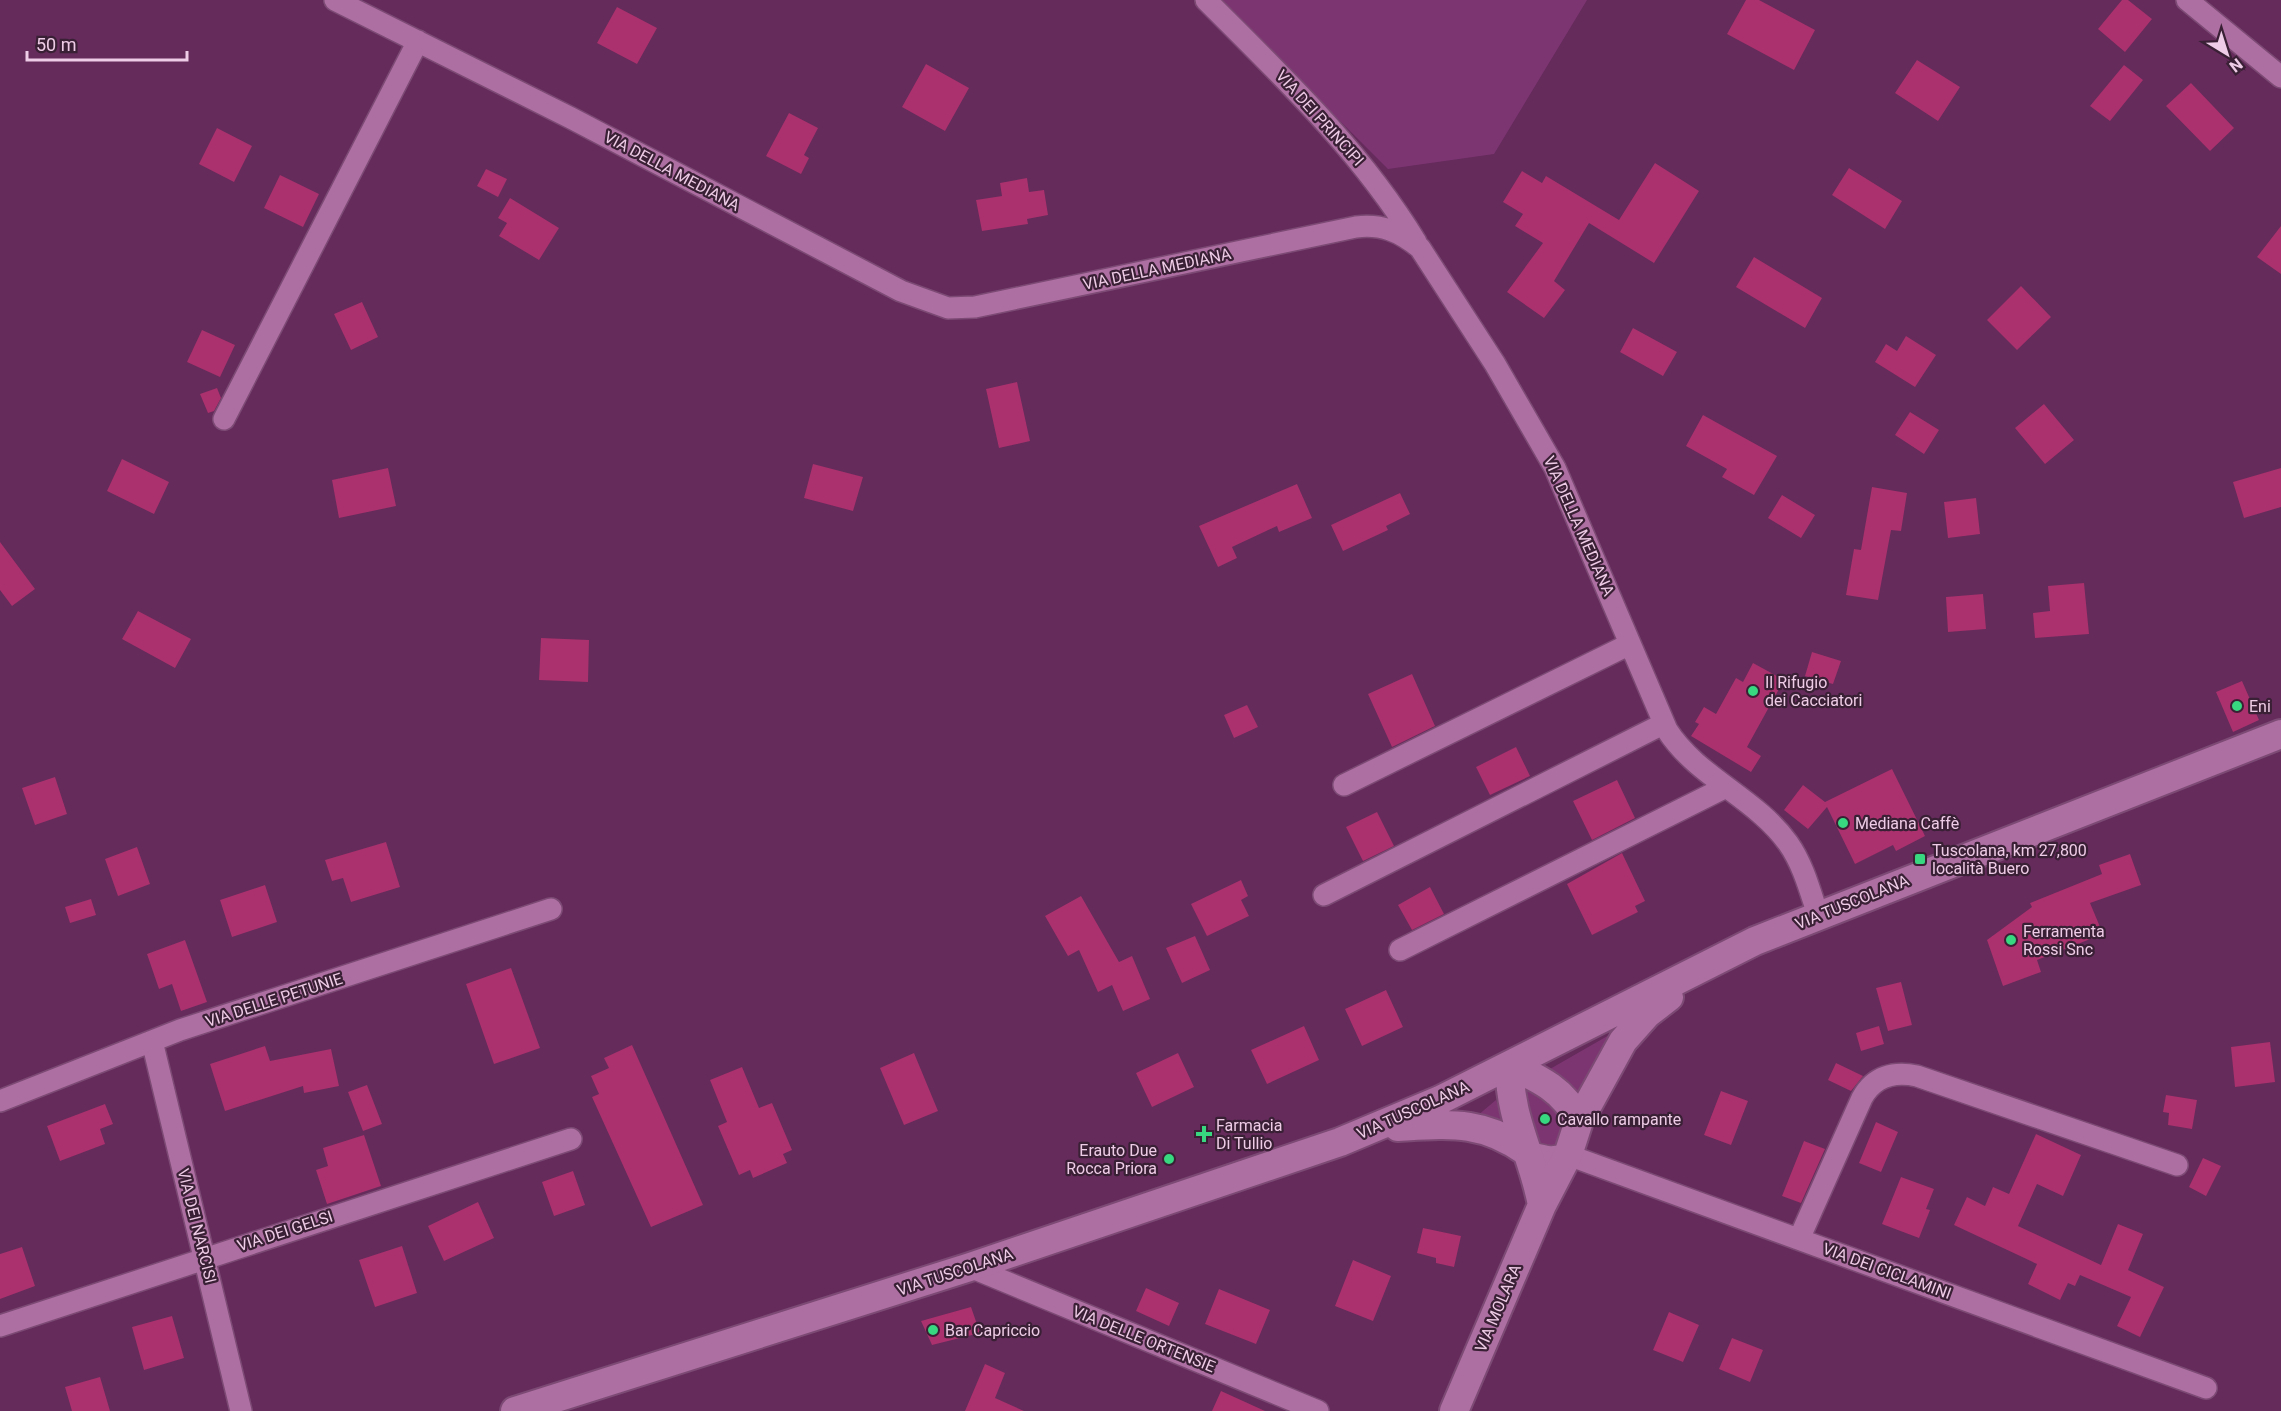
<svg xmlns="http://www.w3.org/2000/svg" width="2281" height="1411" viewBox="0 0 2281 1411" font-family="Roboto,sans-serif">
<rect width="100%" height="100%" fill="#642b5b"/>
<path fill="#7d3572" d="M1219,0H1587L1494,154L1388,169Z
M1611,1034L1580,1100L1543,1073Z
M1523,1086L1562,1108L1566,1130L1553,1149L1535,1145Z
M1496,1100L1505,1126L1477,1116Z"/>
<path fill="#aa316d" d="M1746,0H1759L1815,30L1794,70L1727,34Z
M2122,0H2128L2152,19L2125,52L2098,29Z
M617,7L657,28L637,64L597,43Z
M1917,60L1960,87L1938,121L1895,93Z
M926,64L969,88L945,131L902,107Z
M2124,65L2143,80L2110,121L2090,106Z
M2191,83L2234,128L2210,151L2166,106Z
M789,113L818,128L804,155L809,158L801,174L766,156Z
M217,128L252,146L234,182L199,164Z
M1655,163L1699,191L1654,263L1589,223L1554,281L1565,290L1544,318L1507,292L1543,243L1515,226L1523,214L1503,202L1522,171L1542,183L1546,176L1619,220Z
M1849,168L1902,201L1885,229L1832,195Z
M486,169L507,179L498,197L477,186Z
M280,175L319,194L303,227L264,208Z
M1027,178L1029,192L1044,190L1048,215L1027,219L1028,224L982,231L976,200L1002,196L1000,183Z
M510,198L559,228L539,260L499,236L507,223L498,218Z
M2281,226V274L2257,257Z
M1754,257L1822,298L1805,328L1736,287Z
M2021,286L2051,317L2017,350L1987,320Z
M362,302L378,337L351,350L334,314Z
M1633,328L1677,352L1663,376L1620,352Z
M202,330L235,345L220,377L187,362Z
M1906,336L1936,355L1915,387L1875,362L1886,344L1897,351Z
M1017,382L1030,441L999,448L986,389Z
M217,388L221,398L214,411L208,413L200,394Z
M2044,404L2074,440L2045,464L2015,428Z
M1910,412L1939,430L1924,454L1895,435Z
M1703,415L1777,456L1754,495L1722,477L1727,469L1686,446Z
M122,459L169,482L154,514L107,491Z
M813,464L863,477L853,511L804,498Z
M388,468L396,506L339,518L332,480Z
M2281,468V507L2244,518L2233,482Z
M1297,484L1312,518L1279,532L1277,526L1232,547L1237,558L1218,567L1199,526Z
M1872,487L1907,493L1901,531L1891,530L1878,600L1846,595L1854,549L1861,550Z
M1400,493L1410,514L1386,526L1388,530L1343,551L1331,525Z
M1782,495L1815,515L1801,538L1768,518Z
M1976,498L1980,534L1948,538L1944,502Z
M0,542L35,589L12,606L0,590Z
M2084,583L2089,634L2035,638L2033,613L2050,611L2048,586Z
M1983,594L1986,629L1948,632L1946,597Z
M138,611L191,639L175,668L122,639Z
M541,638L589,640L588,682L539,680Z
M1812,652L1841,661L1833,684L1805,676Z
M1753,663L1784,680L1747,747L1761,756L1751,772L1691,736L1699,724L1695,722L1704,707L1716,714L1736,678L1743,682Z
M1412,674L1435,726L1392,747L1368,694Z
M2242,681L2259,720L2233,732L2216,692Z
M1247,705L1258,727L1234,738L1224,715Z
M1516,747L1530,776L1490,795L1476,767Z
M1892,769L1925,836L1896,851L1893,845L1855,864L1827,807L1808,829L1784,810L1803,785L1825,802Z
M55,777L67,814L35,825L22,788Z
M1617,780L1635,818L1592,840L1573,801Z
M1377,812L1394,846L1363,861L1346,827Z
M386,842L400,887L351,902L343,878L332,881L325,860Z
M137,847L150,884L118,896L105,859Z
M1622,853L1645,901L1635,906L1638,912L1592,935L1567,884Z
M2130,854L2141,885L2090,903L2103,934L2037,960L2041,972L2003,986L1987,940L2032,907L2030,903L2102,874L2099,865Z
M1241,880L1248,896L1241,900L1249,916L1207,936L1191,904Z
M265,885L277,922L232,937L220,900Z
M1430,887L1444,914L1412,930L1398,905Z
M1081,896L1119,962L1132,956L1150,999L1123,1011L1112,985L1098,992L1079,950L1068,956L1045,916Z
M91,899L96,915L70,923L65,907Z
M1195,936L1210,970L1182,983L1166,948Z
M185,940L207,1002L181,1011L172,984L159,989L147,954Z
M511,968L540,1048L494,1064L466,984Z
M1901,982L1912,1025L1888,1031L1876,988Z
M1386,990L1403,1027L1362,1046L1345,1009Z
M1304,1026L1319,1060L1267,1084L1251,1050Z
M1879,1026L1884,1044L1861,1051L1856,1033Z
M2270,1042L2275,1082L2235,1087L2231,1047Z
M632,1045L703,1205L651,1227L592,1097L599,1094L591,1076L609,1068L604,1058Z
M265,1046L270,1061L331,1049L339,1086L304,1093L303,1086L225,1111L210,1064Z
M914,1053L938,1111L904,1125L880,1068Z
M1178,1053L1194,1087L1152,1107L1136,1073Z
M1836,1063L1863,1076L1851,1091L1828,1080Z
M742,1067L759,1108L772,1103L792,1150L783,1154L787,1163L753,1178L750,1170L739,1175L718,1126L727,1122L710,1080Z
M367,1085L382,1124L363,1131L348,1092Z
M1721,1091L1748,1101L1731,1145L1704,1135Z
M2166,1095L2197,1100L2192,1129L2168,1125L2169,1113L2163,1112Z
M105,1104L113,1124L100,1129L105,1144L60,1161L47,1126Z
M1876,1122L1898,1132L1881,1172L1859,1163Z
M2036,1134L2081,1155L2063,1196L2037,1184L2018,1226L2101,1265L2118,1224L2143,1234L2128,1270L2164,1287L2140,1337L2117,1326L2131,1297L2080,1275L2075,1286L2068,1283L2060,1300L2028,1284L2037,1264L1954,1225L1967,1197L1985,1206L1993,1187L2009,1194Z
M364,1135L381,1186L327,1204L316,1170L328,1166L323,1148Z
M1804,1141L1825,1149L1801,1203L1782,1196Z
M2203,1158L2221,1166L2206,1196L2189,1187Z
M573,1171L585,1205L554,1216L542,1182Z
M1901,1177L1934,1189L1926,1209L1930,1210L1919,1238L1882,1224Z
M478,1202L494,1238L444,1261L428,1226Z
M1423,1228L1461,1236L1454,1267L1436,1263V1258L1417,1253Z
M402,1246L417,1293L375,1307L359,1260Z
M22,1247L35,1286L0,1299V1254Z
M1353,1260L1391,1276L1373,1321L1335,1306Z
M1146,1288L1179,1303L1169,1326L1136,1311Z
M1219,1289L1270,1310L1256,1344L1205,1324Z
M971,1307L980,1333L932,1345L921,1321Z
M1669,1312L1699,1325L1683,1362L1653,1350Z
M172,1316L184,1358L144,1370L132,1327Z
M1732,1338L1763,1350L1750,1382L1719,1369Z
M985,1364L1005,1373L995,1398L1024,1411H965Z
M100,1377L110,1411H72L65,1387Z
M1221,1391L1265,1411H1212Z"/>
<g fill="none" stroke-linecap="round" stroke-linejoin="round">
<g stroke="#7c4a74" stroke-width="24">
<path id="street" d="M335,0L571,118L901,291L948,308L975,307L1356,227C1382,224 1399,231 1420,248L1495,364L1555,468L1667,730C1697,777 1756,798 1788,843C1803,864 1810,891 1818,915
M1206,0C1282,76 1360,150 1416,242
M2187,0L2281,77
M224,419L418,41
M1344,785L1630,644
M1324,895L1663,724
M1400,950L1726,787
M152,1041L241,1411
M0,1101L180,1030L551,909
M1527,1152L1550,1157L1568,1155L2206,1388
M1799,1239L1862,1098C1874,1076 1894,1071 1917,1076L2177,1165
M970,1267L1318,1411
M0,1326L571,1139"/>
</g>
<g stroke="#7c4a74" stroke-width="32">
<path id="secondary" d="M1510,1065C1508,1117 1533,1155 1542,1205
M1510,1065C1540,1079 1564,1090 1579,1121
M1398,1127C1450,1124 1483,1120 1527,1152
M515,1411L970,1267L1340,1142L1440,1100L1755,941L2281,734
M1454,1411L1542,1205L1568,1155L1579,1121L1623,1041L1647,1014L1669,997"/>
</g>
<use href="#street" stroke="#ad6ea1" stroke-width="21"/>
<use href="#secondary" stroke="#ad6ea1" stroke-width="28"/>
</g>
<g fill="#37d880" stroke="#3a2035" stroke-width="2">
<circle cx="1753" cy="691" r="6"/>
<circle cx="2237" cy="706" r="6"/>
<circle cx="1843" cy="823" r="6"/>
<rect x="1914" y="853" width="12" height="12" rx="3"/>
<circle cx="2011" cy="940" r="6"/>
<circle cx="1545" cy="1119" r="6"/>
<path d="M1201 1125h6v6h6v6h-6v6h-6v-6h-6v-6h6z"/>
<circle cx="1169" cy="1159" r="6"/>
<circle cx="933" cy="1330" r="6"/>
</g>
<g text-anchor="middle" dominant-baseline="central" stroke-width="4.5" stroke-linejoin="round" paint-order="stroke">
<g font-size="16" fill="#eecbe6" stroke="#3a2035">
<text transform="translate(1320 118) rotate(48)">VIA DEI PRINCIPI</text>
<text transform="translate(672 171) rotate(28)">VIA DELLA MEDIANA</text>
<text transform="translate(1157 269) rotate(-12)">VIA DELLA MEDIANA</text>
<text transform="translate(1579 526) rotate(66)">VIA DELLA MEDIANA</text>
<text transform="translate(1852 902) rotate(-22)">VIA TUSCOLANA</text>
<text transform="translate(274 1000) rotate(-18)">VIA DELLE PETUNIE</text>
<text transform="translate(1413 1110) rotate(-24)">VIA TUSCOLANA</text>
<text transform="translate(197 1226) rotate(76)">VIA DEI NARCISI</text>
<text transform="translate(285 1231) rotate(-18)">VIA DEI GELSI</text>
<text transform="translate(1887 1271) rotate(20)">VIA DEI CICLAMINI</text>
<text transform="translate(955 1272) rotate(-18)">VIA TUSCOLANA</text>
<text transform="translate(1498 1308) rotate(-67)">VIA MOLARA</text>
<text transform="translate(1144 1339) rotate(22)">VIA DELLE ORTENSIE</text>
</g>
<g font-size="16" fill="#eecbe6" stroke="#3a2035" text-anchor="start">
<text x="1765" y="682">Il Rifugio<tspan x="1765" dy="18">dei Cacciatori</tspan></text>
<text x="2249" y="706">Eni</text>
<text x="1855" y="823">Mediana Caffè</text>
<text x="1932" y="850">Tuscolana, km 27,800<tspan x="1932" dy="18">località Buero</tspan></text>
<text x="2023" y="931">Ferramenta<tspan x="2023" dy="18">Rossi Snc</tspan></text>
<text x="1557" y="1119">Cavallo rampante</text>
<text x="1216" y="1125">Farmacia<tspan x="1216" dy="18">Di Tullio</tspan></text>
<text x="1157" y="1150" text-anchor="end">Erauto Due<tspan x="1157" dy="18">Rocca Priora</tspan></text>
<text x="945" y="1330">Bar Capriccio</text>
</g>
</g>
<g transform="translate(2227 54) rotate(142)" stroke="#3a2035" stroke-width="4.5" paint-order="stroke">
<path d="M0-4.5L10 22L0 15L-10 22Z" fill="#eecbe6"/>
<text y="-9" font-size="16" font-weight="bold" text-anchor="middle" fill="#eecbe6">N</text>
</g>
<path d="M27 51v9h160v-9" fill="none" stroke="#eecbe6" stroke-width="3"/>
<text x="36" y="51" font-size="18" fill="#eecbe6" stroke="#3a2035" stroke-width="4.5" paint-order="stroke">50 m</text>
</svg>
